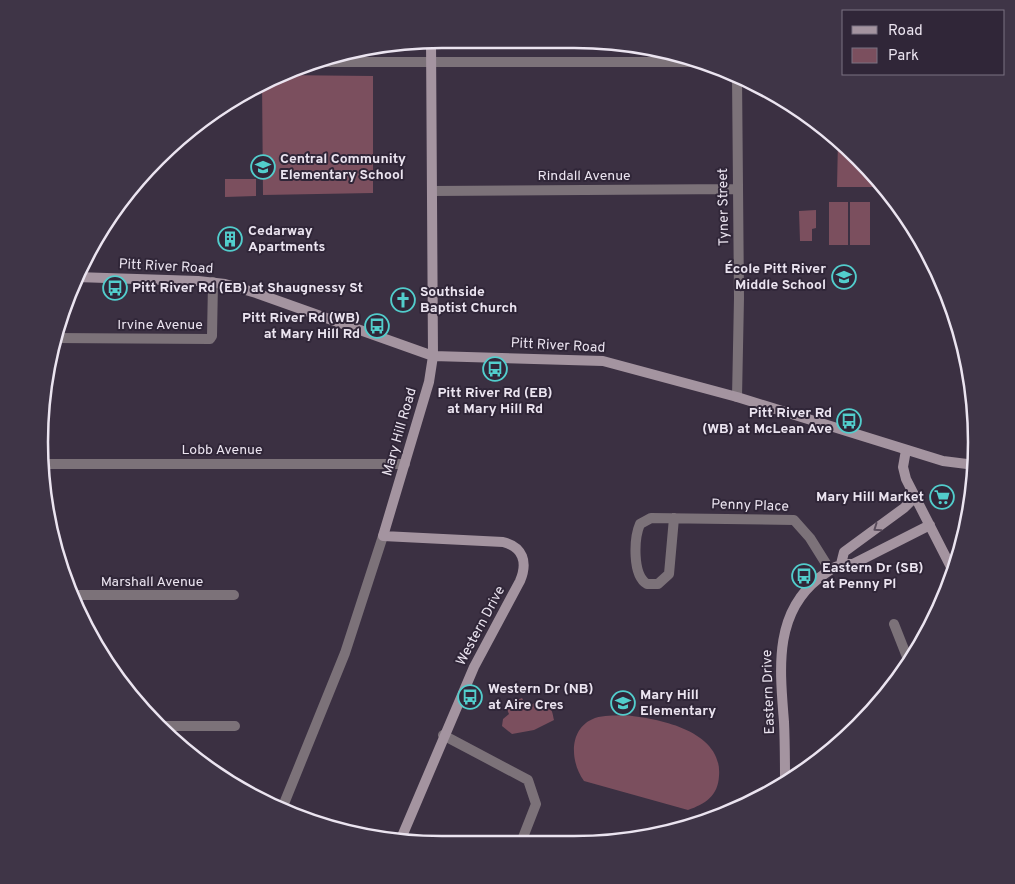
<svg xmlns="http://www.w3.org/2000/svg" width="1015" height="884" viewBox="0 0 1015 884" font-family="Overpass,sans-serif">
<rect width="100%" height="100%" fill="#3b3042"/>
<path fill="#7b4f5e" d="M277,75L373,76V193L263,195L262,81Z
M838,140L876,176L884,187H837Z
M225,179H256V196L225,197Z
M829,202H848V245H829Z
M850,202H870V245H850Z
M816,210V228L812,229V241H800L799,211Z
M522,698L527,707L540,700C551,705 552,709 554,720L534,730L512,734L502,726L503,719L509,714L505,705Z
M623,715C657,718 723,730 719,776C718,796 705,804 688,810L584,781C570,762 568,728 595,718C604,715 614,716 623,715Z"/>
<g fill="none" stroke-linecap="round" stroke-linejoin="round">
<path stroke="#7c7279" stroke-width="10" d="M313,62H690
M432,191L737,189
M54,338L210,339L212,336L213,282
M737,397L739,298L737,76
M40,464H405
M674,518L669,574L658,584H647C632,575 634,538 640,524L651,518L794,520L810,538L830,570
M71,595H234
M894,624L909,662
M160,726H235
M443,735L528,780L536,804L520,845
M281,811L345,653L383,536"/>
<path stroke="#a494a0" stroke-width="10" d="M76,277L198,281L225,284L256,293L433,356L603,361L737,397L943,461L975,465
M43,410L44,489
M906,450L903,467L906,479L953,571
M841,564L844,552L904,508L915,497
M785,784C785,763 785,743 784,722C780,670 773,614 819,578C831,569 838,563 853,564L930,525
M400,841L474,667L520,581C528,562 523,547 503,542L383,536L429,382L433,356L431,40"/>
</g>
<defs><path id="oneway-chevron" d="M-2-3.5L2.5 0L-2 3.5" fill="none" stroke-width="1.6" stroke-linecap="round" stroke-linejoin="round" transform="scale(1.25)"/></defs>
<use stroke="#594c5c" href="#oneway-chevron" transform="translate(877 528) rotate(145)"/>
<defs>
<g id="school-ring" transform="scale(1.25)"><circle r="9.5" fill="#302638" stroke="#52cdcc" stroke-width="1.5"/><path d="M0-5L7-2L0 1L-7-2ZM-4 1L0 2.5L4 1V4Q0 6-4 4Z" fill="#52cdcc"/></g>
<g id="building-ring" transform="scale(1.25)"><circle r="9.5" fill="#302638" stroke="#52cdcc" stroke-width="1.5"/><path d="M-4-6H4V6H1V3H-1V6H-4ZM-2.5-4.3h1.7v1.8h-1.7ZM.8-4.3h1.7v1.8H.8ZM-2.5-1h1.7V.8h-1.7ZM.8-1h1.7V.8H.8Z" fill="#52cdcc"/></g>
<g id="bus-ring" transform="scale(1.25)"><circle r="9.5" fill="#302638" stroke="#52cdcc" stroke-width="1.5"/><path d="M-5-6H5V4H4V6H2V4H-2V6H-4V4H-5ZM-3.5-4V0h7V-4ZM-3.5 1.2v1.5H-2V1.2ZM2 1.2v1.5H3.5V1.2Z" fill="#52cdcc"/></g>
<g id="church-ring" transform="scale(1.25)"><circle r="9.5" fill="#302638" stroke="#52cdcc" stroke-width="1.5"/><path d="M-1.2-6h2.4v3.5h3.3v2.4h-3.3V6h-2.4V-.1h-3.3v-2.4h3.3Z" fill="#52cdcc"/></g>
<g id="supermarket-ring" transform="scale(1.25)"><circle r="9.5" fill="#302638" stroke="#52cdcc" stroke-width="1.5"/><path d="M-6-5.5h2.5l.6 2H6L4.5 2H-2.5L-4.4-4H-6ZM-1.5 3.2a1.3 1.3 0 1 0 .1 0ZM3 3.2a1.3 1.3 0 1 0 .1 0Z" fill="#52cdcc"/></g>
</defs>
<g fill-rule="evenodd">
<use href="#school-ring" x="263" y="167"/>
<use href="#building-ring" x="230" y="239"/>
<use href="#school-ring" x="844" y="277"/>
<use href="#bus-ring" x="115" y="288"/>
<use href="#church-ring" x="403" y="300"/>
<use href="#bus-ring" x="377" y="326"/>
<use href="#bus-ring" x="495" y="369"/>
<use href="#bus-ring" x="849" y="421"/>
<use href="#supermarket-ring" x="942" y="497"/>
<use href="#bus-ring" x="804" y="576"/>
<use href="#bus-ring" x="470" y="697"/>
<use href="#school-ring" x="623" y="703"/>
</g>
<g text-anchor="middle" dominant-baseline="central" stroke-width="4" stroke-linejoin="round" paint-order="stroke">
<g font-size="14" font-weight="bold" fill="#ebe4f0" stroke="#302638" text-anchor="start">
<text x="280" y="159">Central Community<tspan x="280" dy="16">Elementary School</tspan></text>
<text x="248" y="231">Cedarway<tspan x="248" dy="16">Apartments</tspan></text>
<text x="826" y="269" text-anchor="end">École Pitt River<tspan x="826" dy="16">Middle School</tspan></text>
<text x="132" y="288">Pitt River Rd (EB) at Shaugnessy St</text>
<text x="420" y="292">Southside<tspan x="420" dy="16">Baptist Church</tspan></text>
<text x="360" y="318" text-anchor="end">Pitt River Rd (WB)<tspan x="360" dy="16">at Mary Hill Rd</tspan></text>
<text x="495" y="393" text-anchor="middle">Pitt River Rd (EB)<tspan x="495" dy="16">at Mary Hill Rd</tspan></text>
<text x="832" y="413" text-anchor="end">Pitt River Rd<tspan x="832" dy="16">(WB) at McLean Ave</tspan></text>
<text x="924" y="497" text-anchor="end">Mary Hill Market</text>
<text x="822" y="568">Eastern Dr (SB)<tspan x="822" dy="16">at Penny Pl</tspan></text>
<text x="488" y="689">Western Dr (NB)<tspan x="488" dy="16">at Aire Cres</tspan></text>
<text x="640" y="695">Mary Hill<tspan x="640" dy="16">Elementary</tspan></text>
</g>
<g font-size="14" fill="#ebe4f0" stroke="#302638">
<text x="584" y="176">Rindall Avenue</text>
<text transform="translate(724 207) rotate(-91)">Tyner Street</text>
<text transform="translate(166 267) rotate(3)">Pitt River Road</text>
<text x="160" y="325">Irvine Avenue</text>
<text transform="translate(558 346) rotate(3)">Pitt River Road</text>
<text transform="translate(400 432) rotate(-74)">Mary Hill Road</text>
<text x="222" y="450">Lobb Avenue</text>
<text transform="translate(750 506) rotate(2)">Penny Place</text>
<text x="152" y="582">Marshall Avenue</text>
<text transform="translate(481 626) rotate(-62)">Western Drive</text>
<text transform="translate(769 692) rotate(-92)">Eastern Drive</text>
</g>
</g>
<path d="M0 0H1015V884H0ZM442 48H574A394 394 0 0 1 968 442V442A394 394 0 0 1 574 836H442A394 394 0 0 1 48 442V442A394 394 0 0 1 442 48Z" fill="#3f3547" fill-rule="evenodd"/>
<path fill="none" stroke="#ebe4f0" stroke-width="2.5" d="M442 48H574A394 394 0 0 1 968 442V442A394 394 0 0 1 574 836H442A394 394 0 0 1 48 442V442A394 394 0 0 1 442 48Z"/>
<rect x="842" y="10" width="162" height="65" fill="#302638" stroke="#7b7282"/>
<rect x="852" y="26" width="25" height="8" fill="#a494a0" stroke="#7b7282"/>
<text x="888" y="35" font-size="15" fill="#ebe4f0">Road</text>
<rect x="852" y="48" width="25" height="15" fill="#7b4f5e" stroke="#7b7282"/>
<text x="888" y="60" font-size="15" fill="#ebe4f0">Park</text>
</svg>
